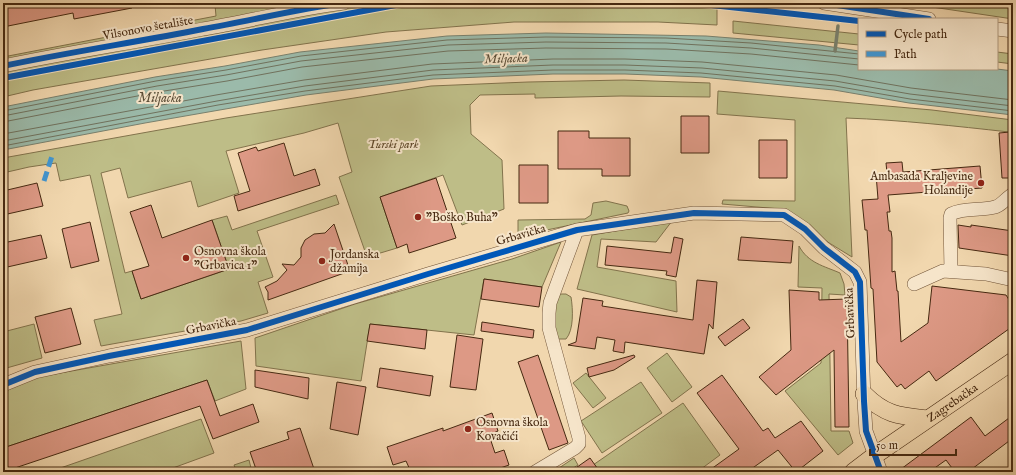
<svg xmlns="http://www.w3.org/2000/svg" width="1016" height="475" viewBox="0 0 1016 475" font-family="'IM FELL English',serif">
<rect width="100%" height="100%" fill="#f1d7ae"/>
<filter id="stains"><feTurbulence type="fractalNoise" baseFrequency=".005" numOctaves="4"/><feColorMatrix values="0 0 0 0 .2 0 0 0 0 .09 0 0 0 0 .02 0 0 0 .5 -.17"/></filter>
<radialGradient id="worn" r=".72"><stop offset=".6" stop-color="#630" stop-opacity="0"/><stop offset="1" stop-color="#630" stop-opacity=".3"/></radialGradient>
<path fill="#bebd87" stroke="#82734c" d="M230,3H717V25L658,22H514L386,32L262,50L33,90L3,97V57L216,16L215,5Z
M905,3H1013V19Z
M733,21L859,34V45L733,33Z
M997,52L1013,54V64L997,62Z
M624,80L710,83V97L621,96L535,98V94L480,95L470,105L471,134L502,160L504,209L462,225L443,175L380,197L397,248L367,257L339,177L352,172L338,123L304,133L226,151L239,193L198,207L191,181L128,198L120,168L101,173L125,273L132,271L141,299L229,269L212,220L227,216L232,230L336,195L339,204L257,231L273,277L258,282L268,313L241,321L101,346L94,320L122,314L90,175L60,181L56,163L29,167L3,173V158L226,118L431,86L528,82Z
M718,91L932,110L1013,120V182L1011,183L1009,132C955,126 901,120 846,118L852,257L826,241L807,223L780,209L722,204L723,200L795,201V120L717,114Z
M606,201L627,206L629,211L628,213L518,236V220L585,219L591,215L593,203Z
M672,221L656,242L601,239L597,267L676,281L677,312L577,289L592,235Z
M561,242L542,287L484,279L474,335L370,324L361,381L256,366L255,338L355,304L512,259Z
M799,246C808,263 824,266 840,273L844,284L845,295L829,294L831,431H849L853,443L838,455L785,391L821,363L822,288L798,287Z
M558,294H566L571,297C573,309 574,330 566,339H558L552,322Z
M34,324L42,358L3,369V332Z
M241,341L246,389L215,401L207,380L3,448V391L32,378Z
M667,353L692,387L672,402L647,368Z
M586,373L606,398L593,408L573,383Z
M641,382L662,413L602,453L581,421Z
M683,403L720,455L697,472H598L593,465Z
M201,419L214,453L162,472H49Z
M574,458L578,465L567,472H553Z
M249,460L252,472H237L234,465Z"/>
<path fill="#9bbaaa" stroke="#79806d" d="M546,33L706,36L819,45L859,51V69H997L1013,71V115L909,103L834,90L701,77L625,74H553L433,79L306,95L145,123L3,150V107L155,77L225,66L300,52L447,36Z"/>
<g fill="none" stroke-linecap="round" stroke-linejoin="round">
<path stroke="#70725e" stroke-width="1" d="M3,111L156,81L226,70L301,56L447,40L546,37L666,38L751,43L859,54
M3,116L157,86L226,75L301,61L448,45L546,42L666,43L751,48L859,59
M3,122L158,92L227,81L302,67L448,51L546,48L666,49L751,54L859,65
M3,134L216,95L304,80L432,64L553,59H625L702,62L836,75L911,88L1013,100
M3,141L217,101L305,86L433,70L553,65H625L702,68L835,81L910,94L1013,106
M3,146L218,105L305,91L433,75L553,70H625L701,73L835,86L910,99L1013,111"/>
<path stroke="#79806d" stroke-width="3.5" d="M835,51L838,26"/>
</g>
<path fill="#dd9985" stroke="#462911" d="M3,3H132V8L74,19L73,13L3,27Z
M681,116H709V153H681Z
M558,131H589V138H630V176H602V169H558Z
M1010,132L1013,178H1002L999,133Z
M759,140H787V178H759Z
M284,143L294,176L315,169L320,185L238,211L234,196L250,191L238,153L256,147L258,151Z
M902,162L903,172L980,166L982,188L888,195L890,212H887L889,231H891L892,238V272L895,271L897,291H898L901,342L928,323L932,286L1006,295L1013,306V326L936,381L929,371L905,389L901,384L897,387L877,362L873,289L871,288L867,230H865L862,200L878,199L876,174L887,173L886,163Z
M519,165H548V203H519Z
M436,178L456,238L409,253L407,244L397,248L380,197Z
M37,183L43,206L3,215V191Z
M151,205L162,238L212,220L229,269L141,299L132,271L149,266L130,212Z
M90,222L99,261L71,268L62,229Z
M334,224L350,271L268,300V292L265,287L277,281L287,270L282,264L294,265L301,257V248L305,240L314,234L325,233Z
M958,225L971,227V225L1013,231V256L959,248Z
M41,235L47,258L3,268V243Z
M674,237L683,239L676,277L666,275L667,271L605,265L607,246L671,253Z
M741,237L793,241L791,263L738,260Z
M484,279L542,287L539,307L481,299Z
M697,280L717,282L713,329L709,324L704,354L625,342L624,353L613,351L615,340L597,337L595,349L568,345L576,342L583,298L603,301L602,306L693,320Z
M789,290L819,292V300L847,299L849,427H835L834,350L776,395L759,377L791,350Z
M71,308L81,344L45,353L35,317Z
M743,319L750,328L725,346L718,337Z
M482,322L534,330L533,338L481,331Z
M370,324L427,330L425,349L367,341Z
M457,335L483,339L476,390L450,387Z
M538,355L568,443L549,450L518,362Z
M634,355L635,357L614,370L589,377L587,368Z
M380,368L433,376L430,396L377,387Z
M255,370L309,378L308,399L255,387Z
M722,375L763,431L768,428L775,438L801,421L823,451L796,472L778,450L747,472H707L739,449L697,393Z
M207,380L220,416L253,404L259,422L213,439L200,406L9,470L3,453V448Z
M337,382L366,387L358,435L330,429Z
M492,413L498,431L489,435L495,453L504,450L509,465L489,472H411L406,461L393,465L387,447L443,428V431Z
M1013,415V438L968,472H955L946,460L929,472H897L971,417L985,436Z
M300,428L314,469L306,472H257L250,452L289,439L287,432Z
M590,458L600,472H570Z"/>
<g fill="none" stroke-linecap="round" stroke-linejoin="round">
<g stroke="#715438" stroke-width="14">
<path id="minor" d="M824,3L929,19
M997,29L1013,31
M3,66C70,52 137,42 203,29C250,21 296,9 344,3
M951,271L950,218L951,214C965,207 981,211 995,207C1001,206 1007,197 1013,194
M914,284L943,271L986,274L1013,280
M3,385L35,372L109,356L247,330L428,274L577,230L694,213L784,215L805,229L824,248L855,272L860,282L864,401L866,431L881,472
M535,472L575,448L579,444V438L549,328V313L550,303L577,230"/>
</g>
<g stroke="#462911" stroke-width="18">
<g id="major">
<path d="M864,394C885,415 899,416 927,419"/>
<path id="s1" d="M853,472L874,456L1013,361"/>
</g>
</g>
<use href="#minor" stroke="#f6e5ca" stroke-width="13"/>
<use href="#major" stroke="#f1d7ae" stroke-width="17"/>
<path stroke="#4096d3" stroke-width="5" stroke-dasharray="10 5" stroke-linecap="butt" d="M44,181L52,156"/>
<g stroke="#f6e5ca" stroke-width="8">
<path id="cycleway" d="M693,3L859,21
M824,3L929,19
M3,66C70,52 137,42 203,29C250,21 296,9 344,3
M3,78L401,4L414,3
M3,385L35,372L109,356L247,330L428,274L577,230L694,213L784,215L805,229L824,248L855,272L860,282L864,401L866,431L881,472"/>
</g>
<use href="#cycleway" stroke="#0057b8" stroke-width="6"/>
</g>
<g fill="#8f2418" stroke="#f6e5ca" stroke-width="1.5">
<circle cx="981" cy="183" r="4"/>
<circle cx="418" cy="217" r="4"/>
<circle cx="186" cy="258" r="4"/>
<circle cx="322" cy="261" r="4"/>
<circle cx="468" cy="429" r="4"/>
</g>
<g text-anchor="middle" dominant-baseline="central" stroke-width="4" stroke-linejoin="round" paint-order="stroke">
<g font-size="12" fill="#462911" stroke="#f6e5ca">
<text transform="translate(148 28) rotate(-10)">Vilsonovo šetalište</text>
<text transform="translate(521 235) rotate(-16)">Grbavička</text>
<text transform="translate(850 313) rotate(-92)">Grbavička</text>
<text transform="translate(211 326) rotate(-11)">Grbavička</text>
<text stroke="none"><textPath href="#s1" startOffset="121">Zagrebačka</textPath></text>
</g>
<g font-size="12" font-style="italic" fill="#5e4729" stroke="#f6e5ca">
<text x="393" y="144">Turski park</text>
</g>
<g font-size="12" fill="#462911" stroke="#f6e5ca" text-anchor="start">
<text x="973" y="176" text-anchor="end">Ambasada Kraljevine<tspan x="973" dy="14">Holandije</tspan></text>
<text x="426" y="217">"Boško Buha"</text>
<text x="194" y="251">Osnovna škola<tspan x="194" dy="14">"Grbavica 1"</tspan></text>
<text x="330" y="254">Jordanska<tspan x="330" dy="14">džamija</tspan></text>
<text x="476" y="422">Osnovna škola<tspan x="476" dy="14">Kovačići</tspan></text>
</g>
<g font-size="13" font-style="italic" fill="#5b4d37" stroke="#f6e5ca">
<text transform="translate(506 59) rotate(-2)">Miljacka</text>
<text x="160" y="98">Miljacka</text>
</g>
</g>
<rect width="1016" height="475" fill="none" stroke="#f1d7ae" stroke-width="16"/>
<rect x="4" y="4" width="1008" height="467" fill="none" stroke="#462911" stroke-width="2"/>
<rect x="8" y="8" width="1000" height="459" fill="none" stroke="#462911"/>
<rect x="858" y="18" width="140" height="52" fill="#f6e5ca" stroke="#b09a80"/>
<rect x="866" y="31" width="20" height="6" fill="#0057b8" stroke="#b09a80"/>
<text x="894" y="38" font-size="12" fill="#462911">Cycle path</text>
<rect x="866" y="51" width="20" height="6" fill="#4096d3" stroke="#b09a80"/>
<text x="894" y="58" font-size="12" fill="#462911">Path</text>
<path d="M870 449v6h86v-6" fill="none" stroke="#462911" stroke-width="2"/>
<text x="876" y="449" font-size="12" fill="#462911" stroke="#f6e5ca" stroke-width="3" paint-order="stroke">50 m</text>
<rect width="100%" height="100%" filter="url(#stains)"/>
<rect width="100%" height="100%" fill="url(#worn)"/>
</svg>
